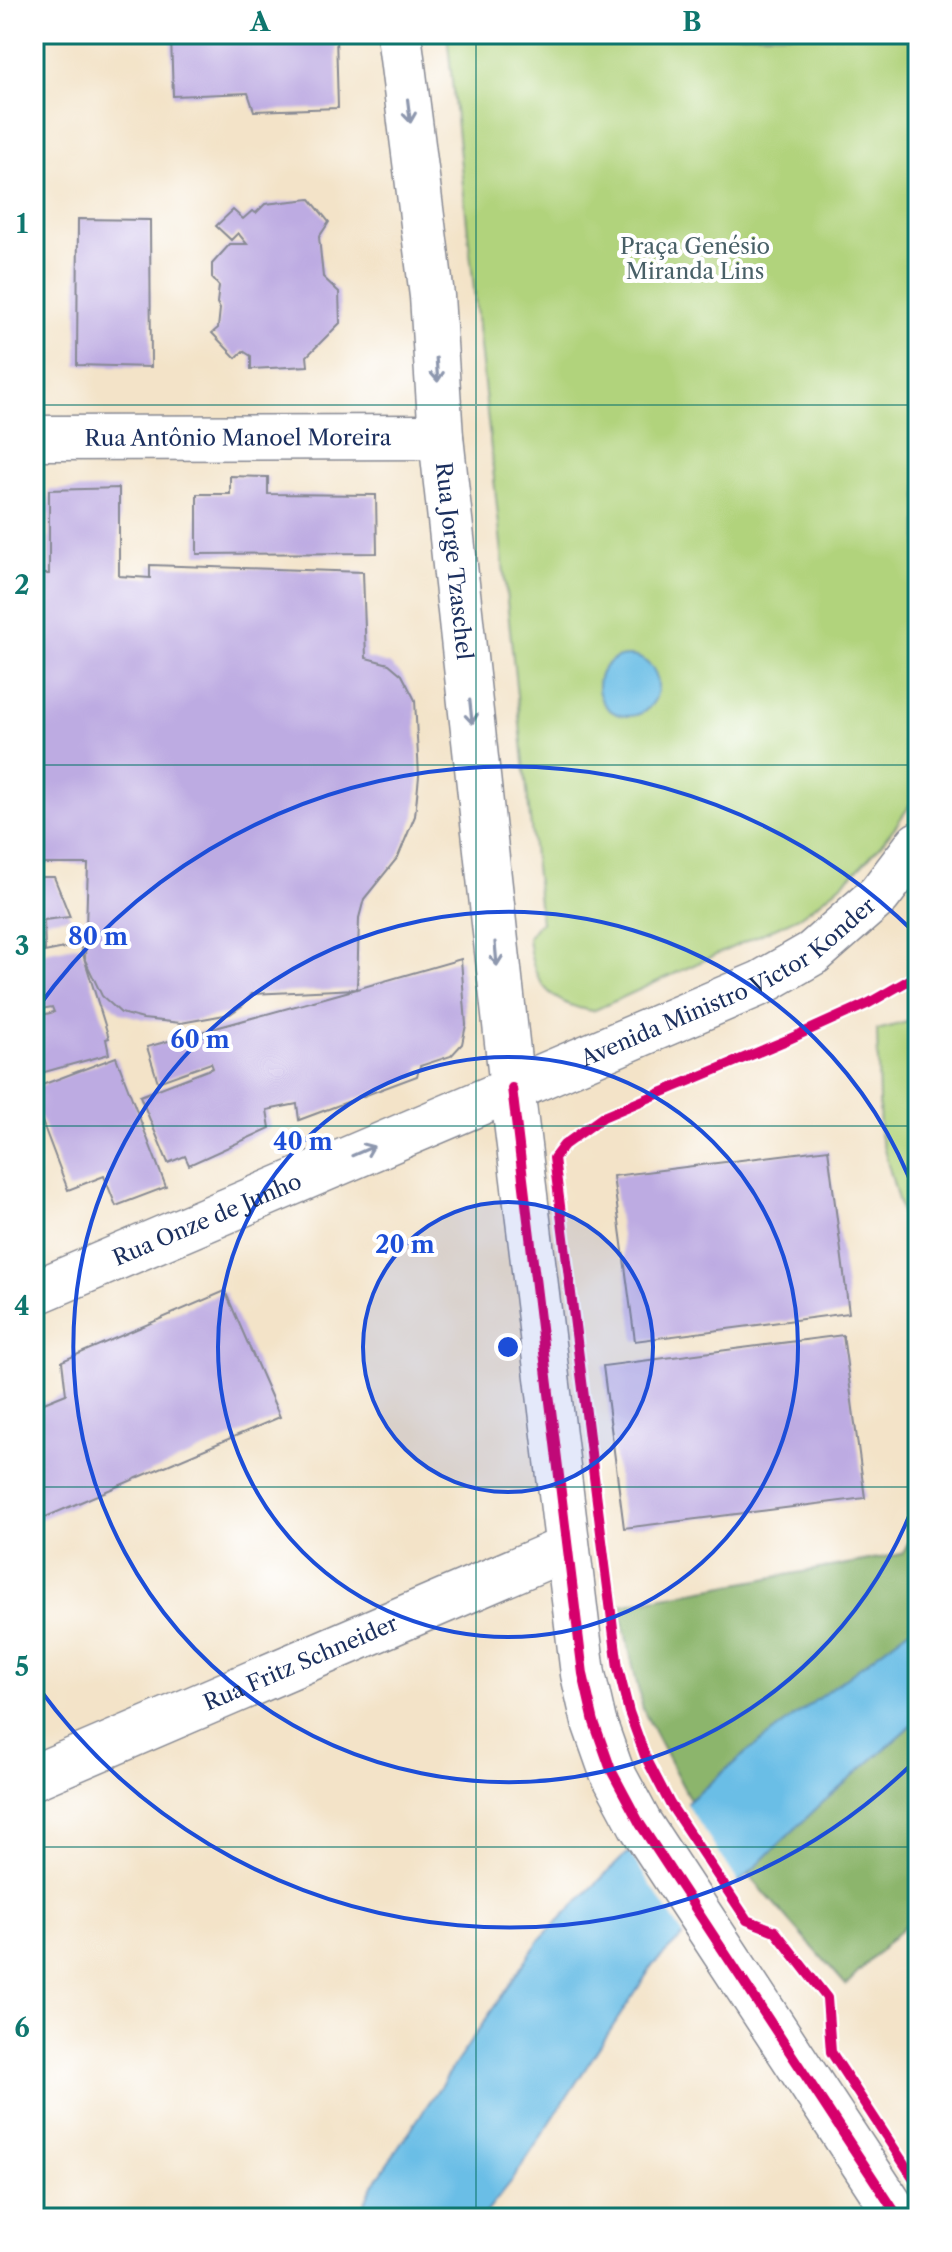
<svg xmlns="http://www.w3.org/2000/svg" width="952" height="2252" viewBox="0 0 952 2252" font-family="'Libre Caslon Text',serif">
<rect width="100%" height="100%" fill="#fff"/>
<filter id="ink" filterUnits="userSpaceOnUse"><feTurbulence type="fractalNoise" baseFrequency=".0125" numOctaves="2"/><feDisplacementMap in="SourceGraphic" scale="16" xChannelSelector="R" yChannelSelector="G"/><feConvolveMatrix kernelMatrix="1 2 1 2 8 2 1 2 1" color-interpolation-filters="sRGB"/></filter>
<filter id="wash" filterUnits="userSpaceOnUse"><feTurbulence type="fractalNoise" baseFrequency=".006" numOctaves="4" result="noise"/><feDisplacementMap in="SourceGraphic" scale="32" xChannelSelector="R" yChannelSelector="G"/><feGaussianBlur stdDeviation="1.8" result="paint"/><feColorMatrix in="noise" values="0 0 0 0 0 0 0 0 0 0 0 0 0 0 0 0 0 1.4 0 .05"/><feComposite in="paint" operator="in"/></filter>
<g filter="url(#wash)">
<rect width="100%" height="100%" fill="#f3e3c8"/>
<path fill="#b1d37c" stroke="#66816d" stroke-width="2" d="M447,34H918V791C890,842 847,884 799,917L593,1011C548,1004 532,981 528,937L536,926L541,923Z
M918,1019V1272L880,1135L877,1030Z"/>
<path fill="#8cb56c" stroke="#547265" stroke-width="2" d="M918,1526V1623L915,1628L747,1752L690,1800L643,1710L619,1605L902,1554Z
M918,1720V1912L846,1985L748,1874L821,1804Z"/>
<path fill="#6abee6" stroke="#4276a2" stroke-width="2" d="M598 686a30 30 0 1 1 60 0a30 30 0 1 1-60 0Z
M918,1623V1720L821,1804L653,1965L514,2178L482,2218H357L373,2185L541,1938L621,1859L747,1752Z"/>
<path fill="#f3e3c8" d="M684,1800L741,1886L686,1939L627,1849Z"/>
<g id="blocks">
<path fill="#bdabe2" d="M146,34H336L338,108L254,111L248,93L173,96L171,37L146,38Z
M310,199L329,222L319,237L323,277L339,292L340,323L307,356L308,366L251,369V356L243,351L236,358L212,333L218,328L220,309L217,303L219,286L212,278V264L230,244H247L238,233L231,240L216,226L233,210L243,219L252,211L256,213L265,204Z
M78,219L150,220L151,367L77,365Z
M230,476L268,477V494L376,495L377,553L197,554V494H230Z
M119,488V576L150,578V565L363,572L366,658L389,664L402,675L415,700L419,776L415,816L398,857L364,899L359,918L357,989L461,959L466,1025L462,1044L451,1056L420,1066L417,1076L299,1120L297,1104L267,1110L270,1128L189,1165L185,1156L168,1163L140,1096L213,1068L211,1063L158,1082L147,1047L357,989L252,994L243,1005L230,1014L181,1023L143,1019L121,1013L102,996L85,960L88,864H34V546H37L38,574H49V490Z
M34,877H54L70,917L44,920L45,950L34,951Z
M80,945L109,1038L106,1039L109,1054L34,1075V1017L54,1012L52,1007L34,1010V954Z
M116,1057L166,1187L116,1206L104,1176L68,1190L40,1116L34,1118V1088Z
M828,1149L849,1313L635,1341L613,1176Z
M225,1291L280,1417L34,1522V1407L66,1394L62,1361Z
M843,1335L865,1498L624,1528L603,1366Z"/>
</g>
</g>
<g filter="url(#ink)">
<use href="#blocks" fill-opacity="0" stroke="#878993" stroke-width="2"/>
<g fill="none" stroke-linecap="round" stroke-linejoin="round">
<g stroke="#878993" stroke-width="47">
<g id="minor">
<path d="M512,1088L583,1674L594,1722L611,1770L640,1824L899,2218"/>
<path id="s1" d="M34,1777L567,1548"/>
</g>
</g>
<g stroke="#878993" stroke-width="47">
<g id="major">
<path id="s2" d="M399,34L432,296L441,437L512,1088"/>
<path id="s3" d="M34,438L441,437"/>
<path id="s4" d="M34,1293L761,983L813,953L879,895L918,844"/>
</g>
</g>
<use href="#minor" stroke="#fff" stroke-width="44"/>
<use href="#major" stroke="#fff" stroke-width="44"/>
<g stroke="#fff" stroke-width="15">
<path id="cycleway" d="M918,975L869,1003L787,1040L603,1117L564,1145L554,1158L618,1668L629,1712L645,1756L670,1804L747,1920L775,1931L827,1998L831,2052L918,2185
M512,1088L583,1674L594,1722L611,1770L640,1824L899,2218"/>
</g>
<use href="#cycleway" stroke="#d6006c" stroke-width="10"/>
</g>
<defs><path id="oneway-shaft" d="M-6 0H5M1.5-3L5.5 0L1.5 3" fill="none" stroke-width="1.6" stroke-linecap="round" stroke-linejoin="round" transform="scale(2)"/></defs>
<g stroke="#8d97ae">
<use href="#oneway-shaft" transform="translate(409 111) rotate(83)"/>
<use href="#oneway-shaft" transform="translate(437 370) rotate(86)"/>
<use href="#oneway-shaft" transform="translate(471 712) rotate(84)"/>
<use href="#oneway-shaft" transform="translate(496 954) rotate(85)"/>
<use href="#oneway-shaft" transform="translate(363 1151) rotate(-23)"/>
</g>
</g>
<path fill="none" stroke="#0f766e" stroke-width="2" stroke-opacity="0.55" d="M476,34V2218M34,405H918M34,765H918M34,1126H918M34,1487H918M34,1847H918"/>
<circle cx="508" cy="1347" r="145" fill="#1d4ed8" fill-opacity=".12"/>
<g fill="none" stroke="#1d4ed8" stroke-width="4">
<circle cx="508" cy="1347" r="145"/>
<circle cx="508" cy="1347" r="290"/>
<path d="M917 1496A435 435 0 1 1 917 1198"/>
<path d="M915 1761A580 580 0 0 1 36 1684M36 1010A580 580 0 0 1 915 933"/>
</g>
<g text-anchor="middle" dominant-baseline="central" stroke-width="8" stroke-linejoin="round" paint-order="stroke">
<g font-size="22" fill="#486067" stroke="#fff">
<text x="695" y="246">Praça Genésio<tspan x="695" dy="25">Miranda Lins</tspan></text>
</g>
<g font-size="22" fill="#1b2f5e" stroke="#fff">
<text stroke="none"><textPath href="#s3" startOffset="204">Rua Antônio Manoel Moreira</textPath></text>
<text stroke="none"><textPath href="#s2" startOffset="530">Rua Jorge Tzaschel</textPath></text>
<text stroke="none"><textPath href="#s4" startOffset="762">Avenida Ministro Victor Konder</textPath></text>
<text stroke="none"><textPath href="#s4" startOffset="188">Rua Onze de Junho</textPath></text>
<text stroke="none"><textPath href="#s1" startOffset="290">Rua Fritz Schneider</textPath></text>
</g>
</g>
<circle cx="508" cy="1347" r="12" fill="#1d4ed8" stroke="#fff" stroke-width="4"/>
<g font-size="24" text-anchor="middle" font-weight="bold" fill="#1d4ed8" stroke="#fff" stroke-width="8" stroke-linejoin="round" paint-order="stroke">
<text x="98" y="945">80 m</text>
<text x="200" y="1048">60 m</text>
<text x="303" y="1150">40 m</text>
<text x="405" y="1253">20 m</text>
</g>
<rect width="952" height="2252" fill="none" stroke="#fff" stroke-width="88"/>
<rect x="44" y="44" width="864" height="2164" fill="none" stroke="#0f766e" stroke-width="3"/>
<g font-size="26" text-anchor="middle" font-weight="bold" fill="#0f766e">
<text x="260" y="31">A</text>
<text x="692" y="31">B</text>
<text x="22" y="233">1</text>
<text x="22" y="594">2</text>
<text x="22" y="955">3</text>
<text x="22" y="1315">4</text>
<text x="22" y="1676">5</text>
<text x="22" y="2037">6</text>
</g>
</svg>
